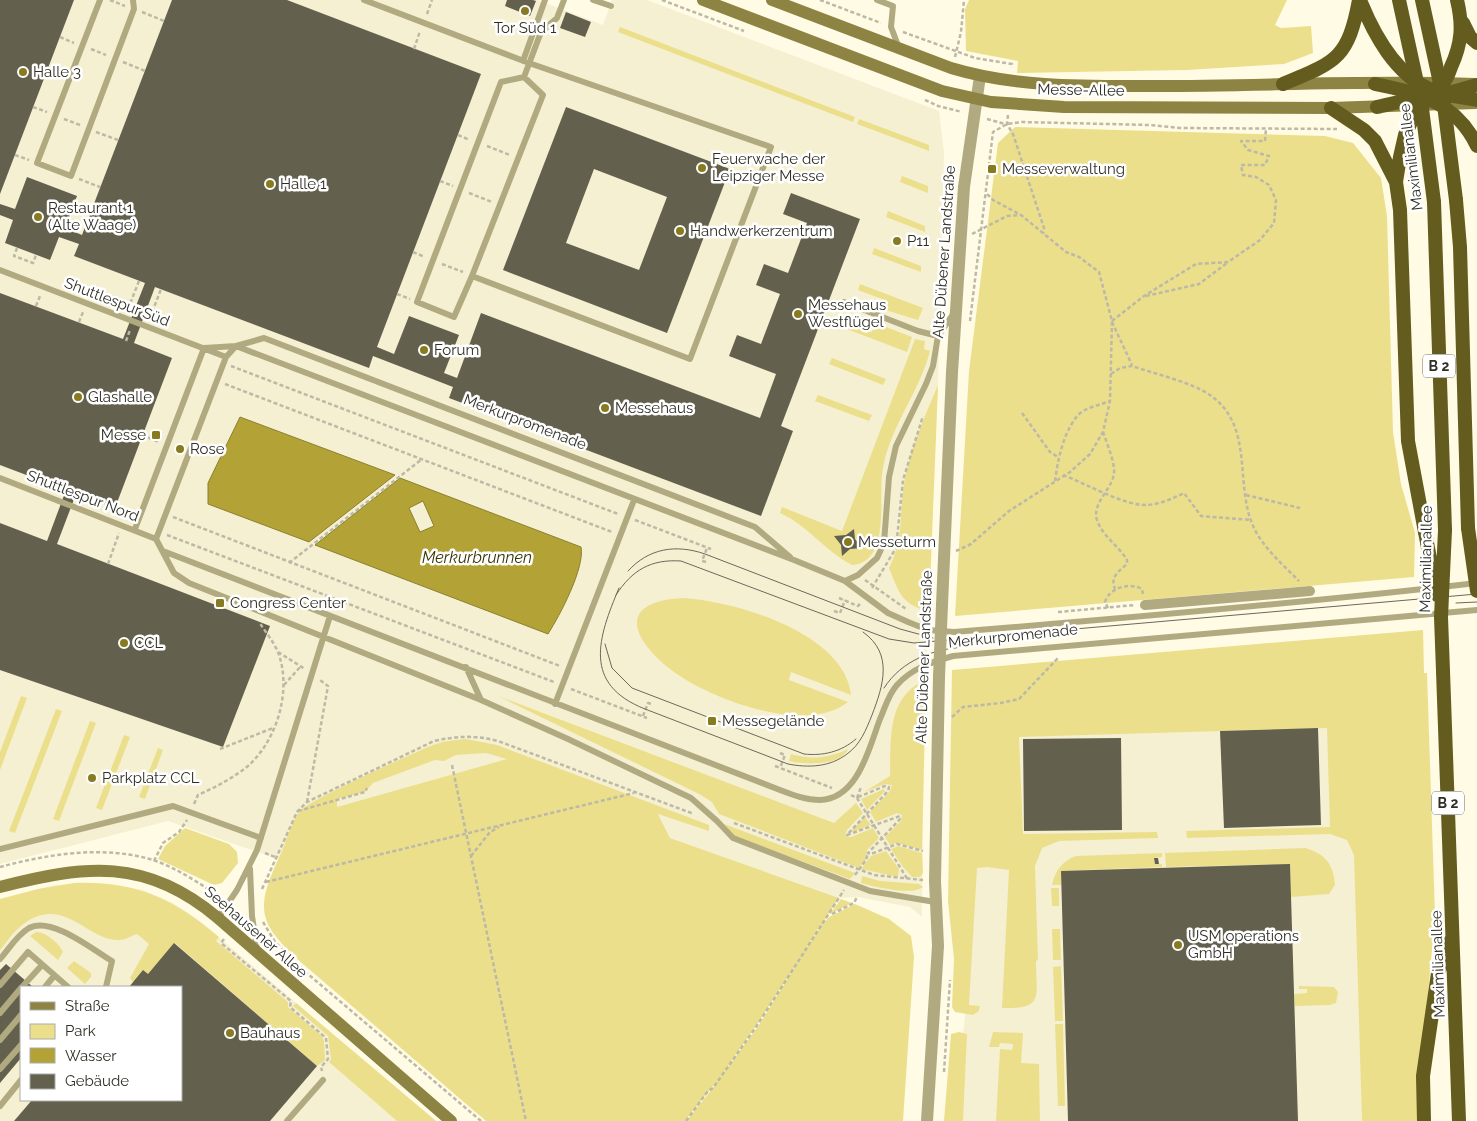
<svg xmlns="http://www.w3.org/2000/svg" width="1477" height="1121" viewBox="0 0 1477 1121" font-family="Raleway,sans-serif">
<rect width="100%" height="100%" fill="#fffbe5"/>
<path fill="#f5f0d2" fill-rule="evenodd" d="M0,0H538L603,25L612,0H647L939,111L944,152L938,385L924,716L922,917L910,907L858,897L839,898L670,838L658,814L296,819L278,859L168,821L0,864Z
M1383,677L1397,1121H955L965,1015L963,1010L966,709Z
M93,883L143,890L173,903L197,919L436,1121H0V899L55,885ZM21,987H181V1100H21Z"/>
<path fill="#ecdf8c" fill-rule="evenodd" d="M969,0H1287L1275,25L1281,28L1311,26L1313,53L1284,64L1187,70L1017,73L1018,61L966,51L965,9Z
M620,27L855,117L853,122L618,32Z
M859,119L929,145V151L857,124Z
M1015,127L1325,136L1353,143L1381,178L1387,216L1393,432L1401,484L1415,533L1414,577L955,616L969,371L998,143Z
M902,176L928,186V193L900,182Z
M888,211L925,226V232L886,217Z
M874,248L921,266V272L872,254Z
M860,284L923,308L918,320L882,309L885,300L858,290Z
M846,322L872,332L876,323L912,337L907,352L844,328Z
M915,339L925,341L924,349L930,351C919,394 887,430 882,475C879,500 890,563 852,565C825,551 807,525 780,513L782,507L842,531Z
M832,358L886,379L883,385L829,364Z
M938,385L929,612C901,603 900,595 889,568C904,539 899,514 904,483C910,449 925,416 938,385Z
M818,395L872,415L869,421L815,401Z
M683,598C735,601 845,633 851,695L791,672L789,680L848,702C808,734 719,702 680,676C639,649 607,602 683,598Z
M1423,630L1424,673H1427L1435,915L1419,1097V1121H1362L1354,855L1347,840L1330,834L1187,838L1186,831L1330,827L1327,728L1019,737L1023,834L1157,832L1158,838L1059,841L1042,848L1035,866L1038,960L1036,961C1036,997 1045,1009 1002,1008L1009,870L987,867L977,868L969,1005L980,1006L979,1011L973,1015L955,1012L952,1007L954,959L948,901L952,670Z
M926,680L922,850L897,843L890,845L885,837L901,821L902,815L897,813L876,822L870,812L890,791L892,785L885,784L864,792L890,776C891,741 886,696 926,680Z
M21,696L27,698L0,770V752Z
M498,696L834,823L856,803L863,813L847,830L845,836L851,837L873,828L879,838L867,850L866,860L859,868L719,814L712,802L699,794Z
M56,709L62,711L15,833L9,831Z
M90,721L96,723L59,821L53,819Z
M124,735L130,737L102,810L96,808Z
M466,739L497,745L709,825V831L658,814L670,838L839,898L760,1020L719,1079L759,1025L818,929L829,917L855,904L889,919L911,936L914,957L903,1121H687C694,1110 714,1089 717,1081L685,1121H486L303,964C256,922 255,909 281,853C286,842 292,820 300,811C309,800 413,753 433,745C443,741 455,740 466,739ZM486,753L507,759L337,807V799L365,792L373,783L435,760L444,761L456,755Z
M158,748L163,750L145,799L139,797Z
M848,749C841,766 804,765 789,761L791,754C811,760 829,758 848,749Z
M884,789L885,791L867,810L861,799Z
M865,817L871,825L853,832L852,830Z
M724,824L855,873L850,879L734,836Z
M185,828L229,844L237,852L238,863L222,883L214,885L158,859L165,846Z
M898,846L922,853L923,873L920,877H912L903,867L891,849Z
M1305,848C1324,853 1334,864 1335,885L1329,894L1291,897L1290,864L1166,867L1165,853Z
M886,851L899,869L898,877L861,869L871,856Z
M1162,853V857L1154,858L1155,864H1162V867L1061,871V885H1052C1055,871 1062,861 1076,856Z
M862,876L880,881L919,884L923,887C912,896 875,887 861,883Z
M74,883C135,881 173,898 219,937L216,941L288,1002V1007L322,1036L324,1041L325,1060L317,1066L175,943L148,974L133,982L130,978L149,944L137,934C131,936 125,940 119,940C87,941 62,892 21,926C13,932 7,942 0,950V899L38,889Z
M1051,888H1059V906H1052Z
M841,899L852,903L830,914Z
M1052,929H1060L1061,960H1053Z
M36,932C46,932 59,943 63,952L58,960L30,936Z
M74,961L91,973V977L85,984L67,968Z
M1061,966L1063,1021H1055L1053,967Z
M1299,986L1334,987L1338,992L1336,1003L1330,1005L1295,1006L1294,994L1307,993V989H1299Z
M296,1003L436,1121H397L329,1062L331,1059L328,1036L293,1006Z
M1055,1024H1063L1065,1106H1058Z
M959,1032L967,1034L963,1121H944L951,1034Z
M993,1032L1023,1033L1021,1063L1039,1064L1040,1121H996L1000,1049L1012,1050L1013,1044L1000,1043L999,1047H989Z"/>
<path fill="#b3a236" stroke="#8c8031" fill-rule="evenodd" d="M240,417L395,475L309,542L208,504V483Z
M400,478L581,547C585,568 560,615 548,634L315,545ZM423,501L434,526L420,532L409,508Z"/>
<path fill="#63604d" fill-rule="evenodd" d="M0,0H74L0,194Z
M172,0H287L481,74L377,347L394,354L409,316L459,335L444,373L457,378L481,313L760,418L776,374L729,356L737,335L761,344L780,294L756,285L764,264L788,273L807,223L783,214L791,193L860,219L781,426L793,431L761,516L449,398L453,387L373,356L369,368L155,287L134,343L172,358L115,508L76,494L57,544L270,626L223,747L0,670V523L47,541L66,490L0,465V293L123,339L145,283L74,256L79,244L59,237L50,260L5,243L13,220L0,215V204L15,209L27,177L77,196L65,228L82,235Z
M507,0H533L536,1L530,16L505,6Z
M566,12L591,22L585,37L560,28Z
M566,107L730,169L667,333L503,270ZM594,169L667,197L639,270L566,243Z
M854,529L855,539L862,548L850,549L842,556L841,545L834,536L846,535Z
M1318,728L1321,825L1224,828L1220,731Z
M1121,738L1122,830L1024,831L1023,739Z
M1154,858H1158L1159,864H1155Z
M1290,864L1298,1121H1068L1061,871Z
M174,943L317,1066L270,1121H14L32,1100H181V987H129L143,970L148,974Z
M6,964L33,987H21V1058L0,1083V970Z"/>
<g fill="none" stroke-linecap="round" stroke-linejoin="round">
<path stroke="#bcb9a7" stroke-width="2.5" stroke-dasharray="4 2.5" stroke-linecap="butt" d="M110,0L125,6
M662,0L744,31
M820,0L881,23
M142,12L164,21
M427,14L432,0
M903,32L975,58L1012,64L1011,67
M60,37L74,43
M91,49L106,55
M414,49L420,31
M955,57L961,32L964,0
M123,62L145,71
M925,100L938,106L962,112
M33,107L47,112
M1008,115L1007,124L1013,134L1044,228L1043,234
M64,119L80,125
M987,119L1005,124
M96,132L118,140
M458,135L470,140
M487,146L510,155
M15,155L29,160
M79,179L100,187
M440,181L453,186
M469,193L492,202
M972,234L1007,216L1020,215
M17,248L14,256L33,263L36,255
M413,252L425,257
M442,264L463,272
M397,294L410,299
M1146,296L1199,284L1227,263
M36,306L40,296
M128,309L139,281
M150,318L161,289
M970,321L993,132L1007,124L1022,122L1150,125L1180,128L1337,129
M1112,321L1144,296L1196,264L1228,262L1260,240L1274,223L1276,200L1269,185L1256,177L1243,175L1241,165H1265L1269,156L1248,150L1241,141H1265L1266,129
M79,322L83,312
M1112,322L1132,365
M126,341L130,330
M231,366L618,514
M1111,374L1120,368L1132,366C1155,374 1191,382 1210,395C1257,428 1232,488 1256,532C1267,551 1284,566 1299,581
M225,384L612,532
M1022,413L1050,452L1058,457
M1103,432C1107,444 1113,457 1114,469C1116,487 1091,502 1097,520C1102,536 1119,546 1127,560V564C1118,572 1110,577 1115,589
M142,435L159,442
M1063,475C1085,483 1124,506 1147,505C1160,504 1172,499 1184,493L1201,516L1251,520
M1055,481C1058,459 1063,433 1078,415C1086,407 1100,405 1110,401
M1246,495L1300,508
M173,517L560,666
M635,520L711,549
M167,535L554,682
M956,551L971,544L1009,511L1070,472L1090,454L1103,432L1110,401L1112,321L1099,272L1079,257L1066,252L1021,215L993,200L986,193
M706,562L702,561L707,548
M289,563L422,459
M108,564L119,533
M865,580L906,609
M872,588L896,548L903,480L923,416
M839,598L858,606L860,604
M1108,608L1105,602C1109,588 1129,582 1142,589L1143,594
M834,611L840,613L845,600
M1058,612L1135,605
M278,652L305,669
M284,685L301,666
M571,689L647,718
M643,716L648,703L652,704
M952,717L963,707L1001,703L1019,699L1059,657
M220,749L273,728
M780,753L785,755L780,768
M452,765L526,1121
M775,766L832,788
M851,795L857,798L908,880
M858,797L885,786L889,787L888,791L847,835L900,816V819L868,853L871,854L897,844L923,851
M857,798L861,787
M307,802L328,686L320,680
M194,804L198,795C216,787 233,778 248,766C278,739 292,689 278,652C273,641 265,631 259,622
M298,811L365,792L367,788
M734,823L874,875L923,880
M265,853L275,857
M471,856L490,832L499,827
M154,861L163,843L179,832L187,820
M0,867C48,854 104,845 153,860C177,868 199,883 220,897
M855,875L866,860L868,853
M266,882L634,793
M262,889L297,812L307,802L434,741C457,736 475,735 498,741L694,814
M832,914L854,903L857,897
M263,922L275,942L302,969L481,1121
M224,939L221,943L291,1001L290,1007L326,1038L328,1059L321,1067L322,1071
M944,1072L950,980
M686,1121L708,1091L713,1088L756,1027L844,890"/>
<path stroke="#b1aa81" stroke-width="6" d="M100,0L37,163L71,176L134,9L133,0
M364,0L529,63L771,147L690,359L472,276L454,317L417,302L501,82L524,77L541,32L557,18L564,0
M593,0L611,6
M877,0L893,6L891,27L899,48
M523,61L545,0
M0,270L226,357
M472,276L543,95L524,77
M844,302L918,331L938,336
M204,348L236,346L794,560L845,581L888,613L908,622L928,630L954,632C1129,618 1303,603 1477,583
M0,478L156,539
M135,529L204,348
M156,539L174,573L189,583L481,700L568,739L691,798L717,821L733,838L870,891L935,902
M156,539L226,357L236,346L264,338L755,527L790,557
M163,551L780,790C793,795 806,800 820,800C858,799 869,748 880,719C885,708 888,695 897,685C912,668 932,662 953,656L1477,610
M845,581L858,575L877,558L884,543L889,477L896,446L926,384L933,366L938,336L954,313
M466,667L481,700
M555,704L634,500
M0,849L173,806L261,838
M250,869L252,916L257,949
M218,918L237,890L257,850L330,616
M0,959C9,949 17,935 29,928C51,916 92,949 112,961L106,987
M0,985L28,952L68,987
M22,987L42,965
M45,987L54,976
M0,1013L21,988
M0,1040L21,1015
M0,1069L21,1045
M0,1106L21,1080
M287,1121L323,1080"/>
<path stroke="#b1aa81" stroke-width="10" d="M1145,605L1310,591"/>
<path stroke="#b1aa81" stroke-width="12" d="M942,605L952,372L964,187L980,76
M927,1121L938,946L935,881L939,677"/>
<path stroke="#8d8343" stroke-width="12" d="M703,0L942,91L991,102L1064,107L1331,108L1475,103
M772,0L951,68C1017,88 1089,86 1157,86C1263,86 1369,80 1475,84
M0,887C85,865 146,857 218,918L451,1121"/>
<path stroke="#645b1e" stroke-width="14" d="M1360,0C1374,35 1395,74 1431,90C1445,96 1462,97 1477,100
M1463,23L1470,37L1477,43
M1283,84C1336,62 1348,59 1359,0
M1375,84C1419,93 1456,102 1477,146
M1377,107C1398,102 1425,98 1442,84C1447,80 1449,73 1451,67C1462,43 1463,25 1457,0
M1331,108L1364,130L1375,141L1396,182
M1456,200L1460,247L1468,528
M1434,202L1445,530
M1425,532L1408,441L1400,210L1396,182L1400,157L1405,135L1418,107L1431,98L1477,85
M1443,671L1459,1121
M1424,1121L1423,1076L1438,973L1451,940"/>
<path stroke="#6b695d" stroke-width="1" d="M628,571C649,548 676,544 705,554L900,629L933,638
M619,588C598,638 582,684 645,709L788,764C809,768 830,767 847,754C860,745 866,730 872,715C883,686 894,654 863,632
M616,595C632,570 651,559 681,561L889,639L914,643L1477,594
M1456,603L1477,602
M605,644L612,668L632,688L804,754C823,756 841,752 856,739
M884,688C902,660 933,649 965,647"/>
<path stroke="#b1aa81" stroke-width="12" d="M939,677L942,605"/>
<path stroke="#645b1e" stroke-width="14" d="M1399,0L1421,101L1434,202
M1422,0L1443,97L1456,200
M1468,528L1477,591
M1425,532L1437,595
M1443,671L1441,617L1445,530"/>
</g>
<g fill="#877a1f" stroke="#fff" stroke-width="2">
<circle cx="525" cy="11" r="5"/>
<circle cx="23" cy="72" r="5"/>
<circle cx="702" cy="168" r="5"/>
<rect x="987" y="164" width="10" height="10" rx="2.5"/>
<circle cx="270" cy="184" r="5"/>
<circle cx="38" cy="217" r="5"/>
<circle cx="680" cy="231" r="5"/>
<circle cx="897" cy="241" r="5"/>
<circle cx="798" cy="314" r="5"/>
<circle cx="424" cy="350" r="5"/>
<circle cx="78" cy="397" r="5"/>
<circle cx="605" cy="408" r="5"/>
<rect x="151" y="430" width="10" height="10" rx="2.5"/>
<circle cx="180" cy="449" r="5"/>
<circle cx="848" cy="542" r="5"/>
<rect x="215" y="598" width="10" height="10" rx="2.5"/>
<circle cx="124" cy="643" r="5"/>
<rect x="707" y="716" width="10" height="10" rx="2.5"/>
<circle cx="92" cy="778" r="5"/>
<circle cx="1178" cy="945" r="5"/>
<circle cx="230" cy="1033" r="5"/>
</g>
<g text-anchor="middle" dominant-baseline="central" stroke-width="5" stroke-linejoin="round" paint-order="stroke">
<g fill="#fff" stroke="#6e6d67" stroke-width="1">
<rect x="1423" y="354.5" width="32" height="23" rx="4"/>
<rect x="1432" y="791.5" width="32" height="23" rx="4"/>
</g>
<g font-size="14" font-weight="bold" fill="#302f26">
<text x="1439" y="366">B 2</text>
<text x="1448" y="803">B 2</text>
</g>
<g font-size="15" fill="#302f26" stroke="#fff" text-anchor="start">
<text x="525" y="28" text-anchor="middle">Tor Süd 1</text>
<text x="33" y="72">Halle 3</text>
<text x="712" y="159">Feuerwache der<tspan x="712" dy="17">Leipziger Messe</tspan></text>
<text x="1002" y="169">Messeverwaltung</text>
<text x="280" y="184">Halle 1</text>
<text x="48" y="208">Restaurant 1<tspan x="48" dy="17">(Alte Waage)</tspan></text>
<text x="690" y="231">Handwerkerzentrum</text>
<text x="907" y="241">P11</text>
<text x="808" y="305">Messehaus<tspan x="808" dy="17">Westflügel</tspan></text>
<text x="434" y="350">Forum</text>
<text x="88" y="397">Glashalle</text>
<text x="615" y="408">Messehaus</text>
<text x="146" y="435" text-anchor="end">Messe</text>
<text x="190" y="449">Rose</text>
<text x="858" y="542">Messeturm</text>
<text x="230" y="603">Congress Center</text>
<text x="134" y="643">CCL</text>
<text x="722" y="721">Messegelände</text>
<text x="102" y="778">Parkplatz CCL</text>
<text x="1188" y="936">USM operations<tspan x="1188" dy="17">GmbH</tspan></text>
<text x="240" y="1033">Bauhaus</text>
</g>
<g font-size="15" fill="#302f26" stroke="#fff">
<text transform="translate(1081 90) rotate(1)">Messe-Allee</text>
<text transform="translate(1411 157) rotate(-97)">Maximilianallee</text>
<text transform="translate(944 252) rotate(-86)">Alte Dübener Landstraße</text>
<text transform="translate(117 302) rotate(21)">Shuttlespur Süd</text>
<text transform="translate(525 422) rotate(21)">Merkurpromenade</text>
<text transform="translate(83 496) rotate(21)">Shuttlespur Nord</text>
<text transform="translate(1426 559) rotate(-89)">Maximilianallee</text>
<text transform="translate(1013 636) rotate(-6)">Merkurpromenade</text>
<text transform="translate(924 657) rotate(-88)">Alte Dübener Landstraße</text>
<text transform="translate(256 932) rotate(41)">Seehausener Allee</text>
<text transform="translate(1438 964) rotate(-92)">Maximilianallee</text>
</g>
<g font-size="16" font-style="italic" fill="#373001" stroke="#fff">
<text x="477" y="557">Merkurbrunnen</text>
</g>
</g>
<rect x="20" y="986" width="162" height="115" fill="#ffffff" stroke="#acaca8"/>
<rect x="30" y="1002" width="25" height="8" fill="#8d8343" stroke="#acaca8"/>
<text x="65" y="1011" font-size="15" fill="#302f26">Straße</text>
<rect x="30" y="1024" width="25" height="15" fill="#ecdf8c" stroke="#acaca8"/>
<text x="65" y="1036" font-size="15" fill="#302f26">Park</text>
<rect x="30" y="1048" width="25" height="15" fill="#b3a236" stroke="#acaca8"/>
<text x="65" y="1061" font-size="15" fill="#302f26">Wasser</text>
<rect x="30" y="1074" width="25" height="15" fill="#63604d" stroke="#acaca8"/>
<text x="65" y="1086" font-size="15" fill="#302f26">Gebäude</text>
</svg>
